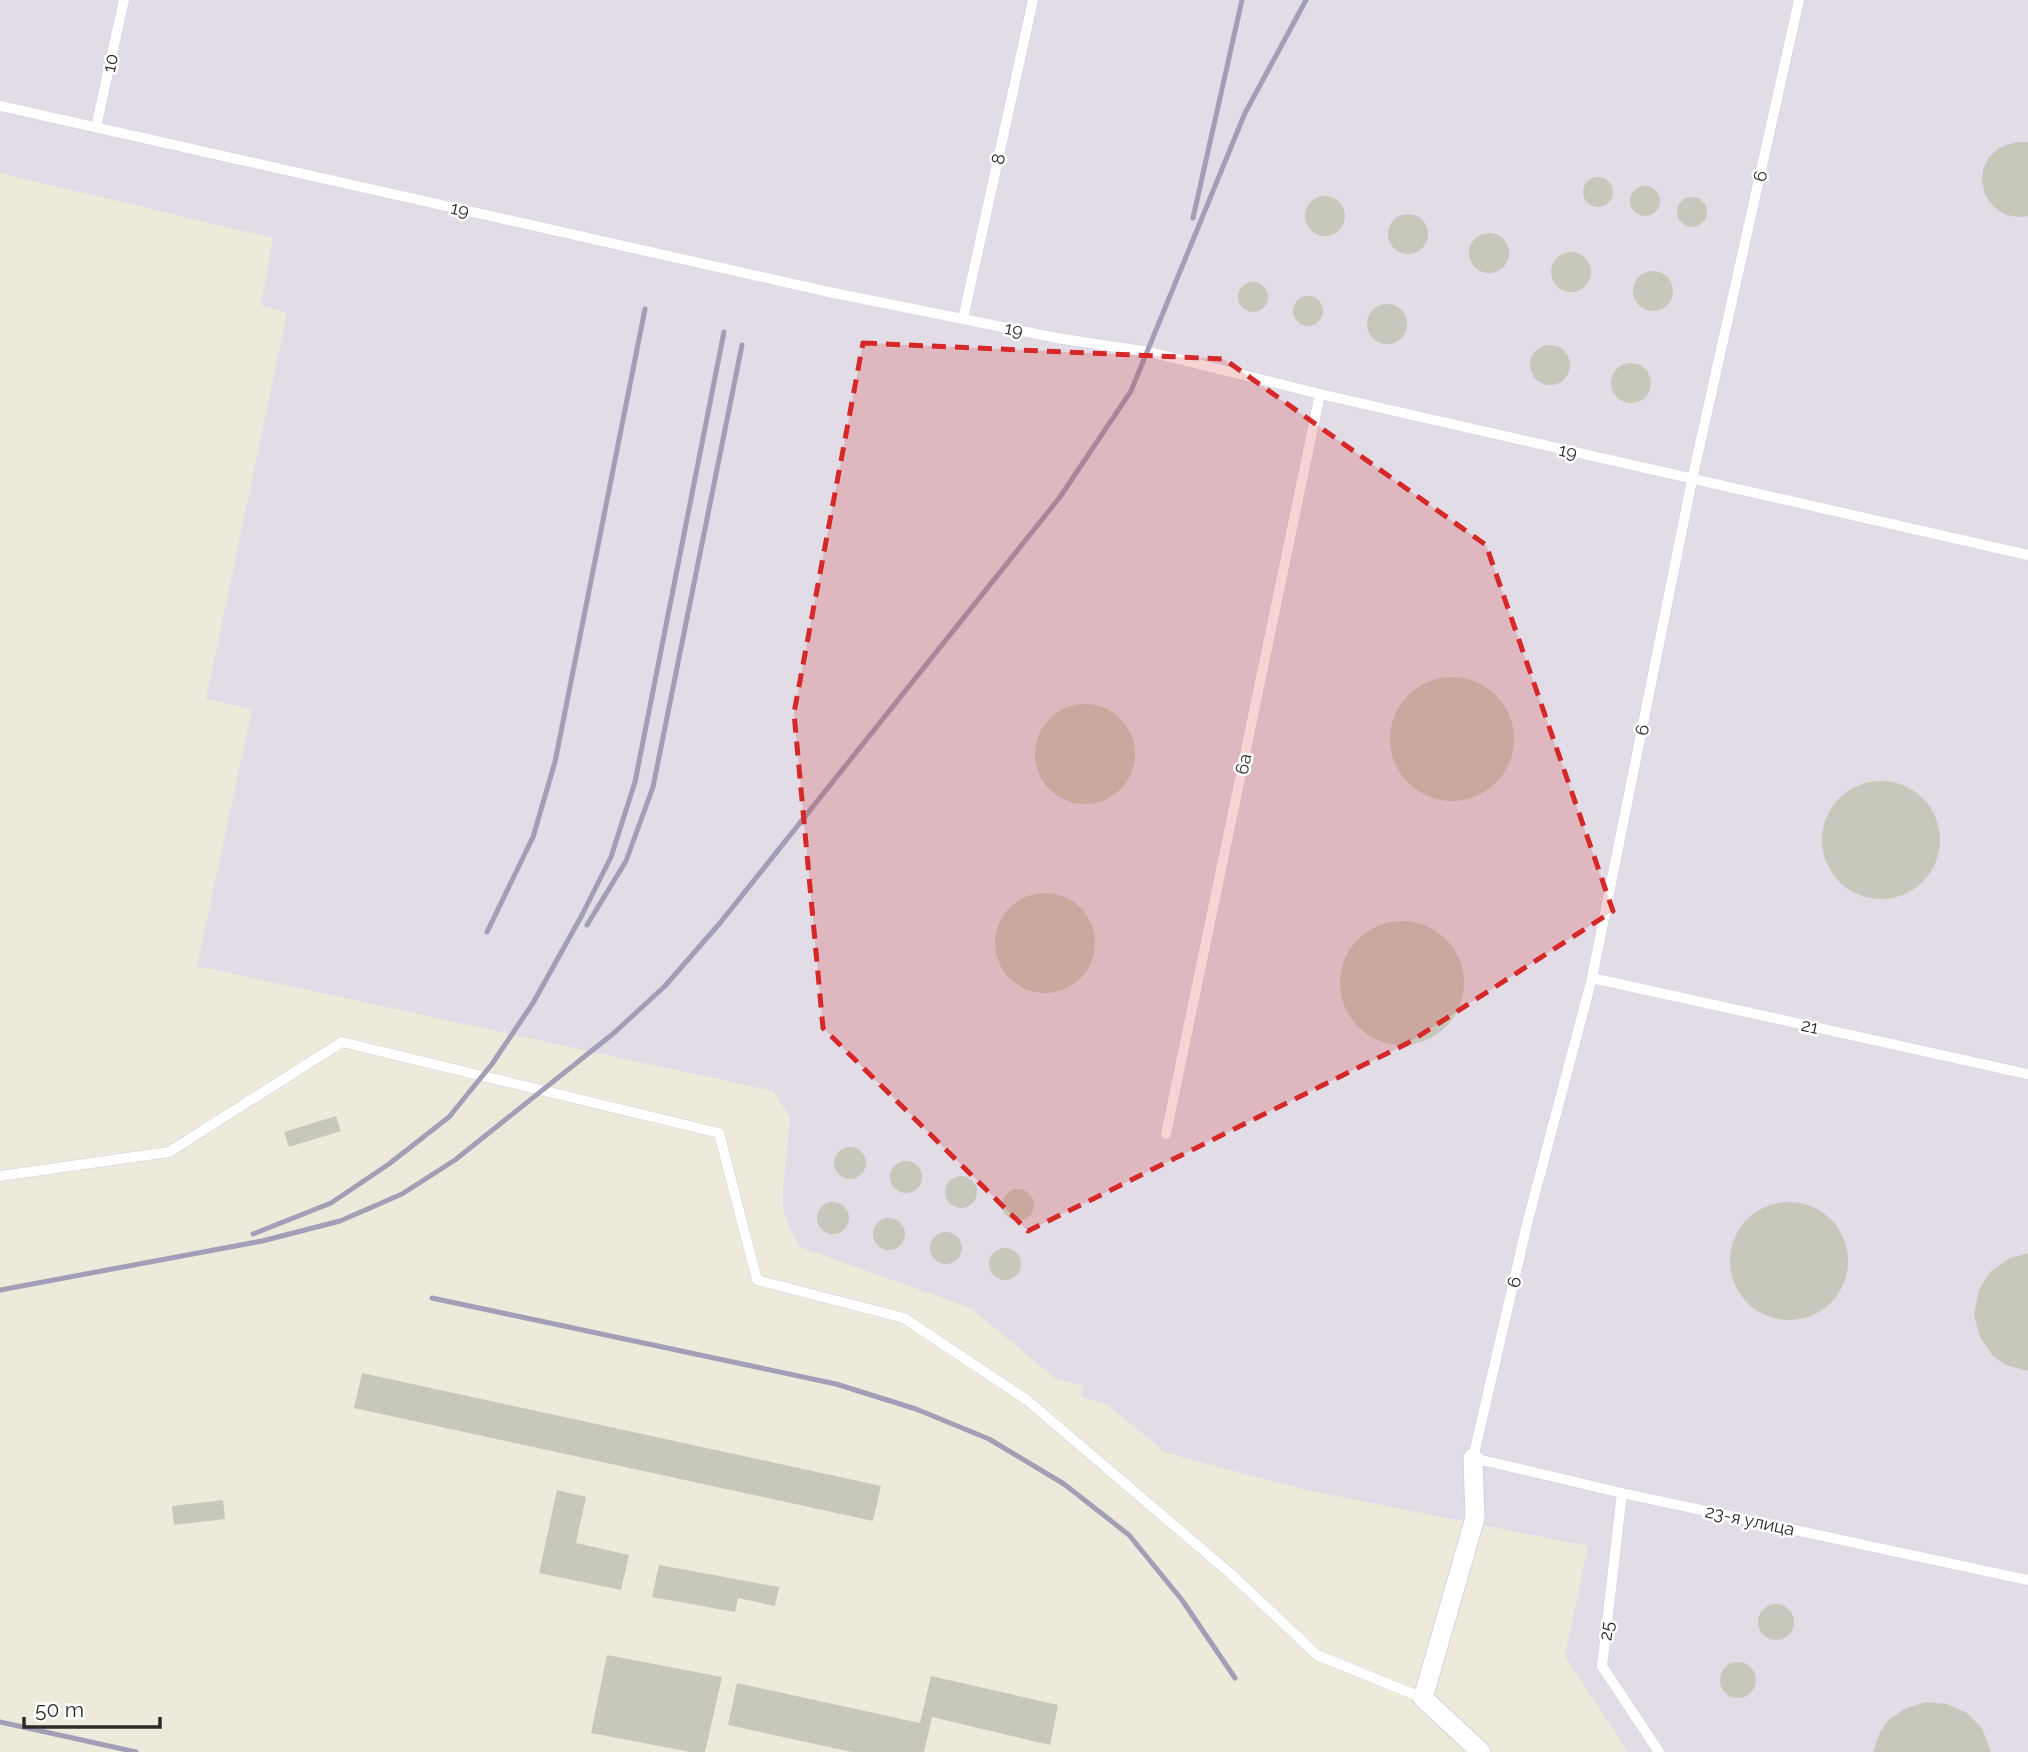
<svg xmlns="http://www.w3.org/2000/svg" width="2028" height="1752" viewBox="0 0 2028 1752" font-family="Raleway,sans-serif">
<rect width="100%" height="100%" fill="#edeadb"/>
<path fill="#e1dce5" d="M0,0H2028V1752H1628L1565,1656L1588,1546L1302,1489L1166,1453L1108,1405L1081,1397L1083,1386L1056,1379L971,1308L800,1247L789,1227L783,1208V1188L790,1117L773,1091L197,966L252,709L206,699L287,313L261,305L273,238L0,173Z"/>
<path fill="#c8c7bb" d="M2016,142H2028V216L2021,217L2006,215L1994,207L1985,195L1982,181L1983,170L1989,157L1999,148Z
M1583 192a15 15 0 1 1 30 0a15 15 0 1 1-30 0Z
M1630 201a15 15 0 1 1 30 0a15 15 0 1 1-30 0Z
M1305 216a20 20 0 1 1 40 0a20 20 0 1 1-40 0Z
M1677 212a15 15 0 1 1 30 0a15 15 0 1 1-30 0Z
M1388 234a20 20 0 1 1 40 0a20 20 0 1 1-40 0Z
M1469 253a20 20 0 1 1 40 0a20 20 0 1 1-40 0Z
M1551 272a20 20 0 1 1 40 0a20 20 0 1 1-40 0Z
M1633 291a20 20 0 1 1 40 0a20 20 0 1 1-40 0Z
M1238 297a15 15 0 1 1 30 0a15 15 0 1 1-30 0Z
M1293 311a15 15 0 1 1 30 0a15 15 0 1 1-30 0Z
M1367 324a20 20 0 1 1 40 0a20 20 0 1 1-40 0Z
M1530 365a20 20 0 1 1 40 0a20 20 0 1 1-40 0Z
M1611 383a20 20 0 1 1 40 0a20 20 0 1 1-40 0Z
M1390 739a62 62 0 1 1 124 0a62 62 0 1 1-124 0Z
M1035 754a50 50 0 1 1 100 0a50 50 0 1 1-100 0Z
M1822 840a59 59 0 1 1 118 0a59 59 0 1 1-118 0Z
M995 943a50 50 0 1 1 100 0a50 50 0 1 1-100 0Z
M1340 983a62 62 0 1 1 124 0a62 62 0 1 1-124 0Z
M336,1116L341,1131L289,1147L284,1132Z
M834 1163a16 16 0 1 1 32 0a16 16 0 1 1-32 0Z
M890 1177a16 16 0 1 1 32 0a16 16 0 1 1-32 0Z
M945 1192a16 16 0 1 1 32 0a16 16 0 1 1-32 0Z
M1002 1205a16 16 0 1 1 32 0a16 16 0 1 1-32 0Z
M1730 1261a59 59 0 1 1 118 0a59 59 0 1 1-118 0Z
M817 1218a16 16 0 1 1 32 0a16 16 0 1 1-32 0Z
M873 1234a16 16 0 1 1 32 0a16 16 0 1 1-32 0Z
M930 1248a16 16 0 1 1 32 0a16 16 0 1 1-32 0Z
M989 1264a16 16 0 1 1 32 0a16 16 0 1 1-32 0Z
M2028,1253V1371L2006,1365L1993,1356L1980,1337L1974,1315L1979,1290L1990,1272L2008,1259Z
M362,1373L881,1486L873,1521L354,1408Z
M557,1490L586,1497L576,1543L629,1555L621,1590L539,1573Z
M223,1500L225,1519L174,1525L172,1506Z
M659,1565L779,1587L775,1606L738,1598L735,1612L652,1597Z
M1758 1622a18 18 0 1 1 36 0a18 18 0 1 1-36 0Z
M607,1655L722,1677L705,1752H691L591,1733Z
M1720 1680a18 18 0 1 1 36 0a18 18 0 1 1-36 0Z
M931,1676L1058,1705L1050,1745L932,1717L924,1752H852L728,1725L737,1683L920,1723Z
M1926,1702L1947,1704L1967,1713L1982,1728L1991,1752H1873L1880,1732L1888,1720L1906,1708Z"/>
<g fill="none" stroke-linecap="round" stroke-linejoin="round">
<g stroke="#d2d1e4" stroke-width="11">
<path id="service" d="M1799,0L1692,480L1592,978L1528,1220L1473,1458L1622,1493L2028,1580
M0,106L829,292L1057,338L1149,352L1320,394L2028,555
M96,127L124,0
M963,319L1033,0
M1592,978L2028,1074
M1166,1134L1320,394
M0,1176L169,1152L342,1042L719,1133L757,1280L904,1318L1027,1400L1231,1574L1317,1655L1423,1698
M1622,1493L1602,1666L1659,1752"/>
</g>
<g stroke="#d2d1e4" stroke-width="21">
<path id="minor" d="M1473,1458L1475,1518L1423,1698L1481,1752"/>
</g>
<use href="#service" stroke="#fff" stroke-width="10"/>
<use href="#minor" stroke="#fff" stroke-width="19"/>
<path stroke="#a19eb6" stroke-width="5" d="M1193,218L1242,0
M587,925L626,861L653,787L742,345
M487,932L533,837L555,762L645,309
M253,1234L331,1203L389,1164L449,1117L492,1064L533,1003L582,915L611,857L635,782L724,332
M0,1290L262,1241L340,1221L402,1194L455,1160L614,1033L665,986L720,923L1060,497L1131,391L1245,113L1306,0
M432,1298L836,1384L916,1409L989,1439L1064,1484L1129,1535L1182,1600L1235,1678
M0,1722L136,1752"/>
</g>
<path fill="#d62828" fill-opacity="0.2" stroke="#d62828" stroke-width="5" stroke-dasharray="14 9" stroke-linejoin="round" d="M863,343L1224,359L1486,545L1613,911L1408,1043L1028,1231L823,1028L794,713Z"/>
<g text-anchor="middle" dominant-baseline="central" stroke-width="5" stroke-linejoin="round" paint-order="stroke">
<g font-size="18" fill="#2a2a2a" stroke="#fff">
<text transform="translate(110 63) rotate(-78)">10</text>
<text transform="translate(998 159) rotate(-78)">8</text>
<text transform="translate(1760 176) rotate(-78)">6</text>
<text transform="translate(460 209) rotate(13)">19</text>
<text transform="translate(1014 329) rotate(12)">19</text>
<text transform="translate(1568 451) rotate(13)">19</text>
<text transform="translate(1642 730) rotate(-79)">6</text>
<text transform="translate(1243 764) rotate(-78)">6a</text>
<text transform="translate(1810 1026) rotate(12)">21</text>
<text transform="translate(1514 1282) rotate(-77)">6</text>
<text transform="translate(1750 1520) rotate(12)">23-я улица</text>
<text transform="translate(1606 1631) rotate(-83)">25</text>
</g>
</g>
<path d="M24 1717v10h136v-10" fill="none" stroke="#2a2a2a" stroke-width="3.5"/>
<text x="35" y="1717" font-size="21" fill="#2a2a2a" stroke="#ffffff" stroke-width="5" paint-order="stroke">50 m</text>
</svg>
